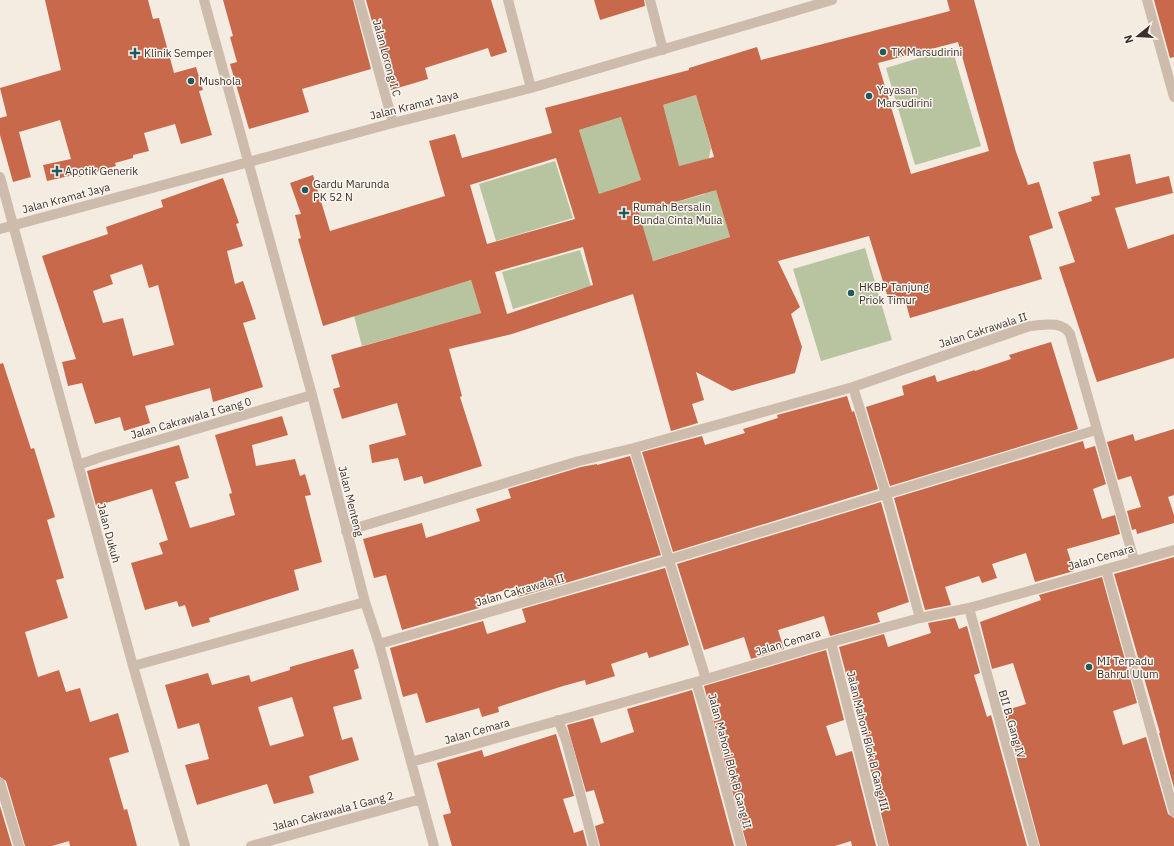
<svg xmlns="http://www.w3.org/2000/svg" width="1174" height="846" viewBox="0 0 1174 846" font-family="'IBM Plex Sans',sans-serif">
<rect width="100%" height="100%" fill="#f4ebe1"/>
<path fill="#b8c4a0" d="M952,48L981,146L915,165L886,68Z
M696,95L711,148L708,162L730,237L623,270L626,248L647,242L639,213L705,194L696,162L679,166L650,109Z
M634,113L641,180L608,191L614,209L604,211L579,130Z
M555,161L573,218L496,241L479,184Z
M865,248L892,340L821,361L793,269Z
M580,250L591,286L513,309L502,272Z
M471,280L481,313L362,346L354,316Z"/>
<path fill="#c8694b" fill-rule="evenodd" d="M45,0H148L153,19L159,18L174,73L196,67L203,90L199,91L212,135L181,144L175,124L144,133L149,151L133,155V158L115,163L116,166L79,177L78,174L47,181L43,165L71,159L60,120L19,132L31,177L13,182L0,135V118L7,116L0,88L61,70Z
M223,0H353L371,69L302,89L309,112L249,129L230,64L237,62L230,37L233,36Z
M366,0H491L507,52L491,57L488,48L425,68L428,79L391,90Z
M594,0H644L645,6L600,20Z
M947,0H974L1016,152L1028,185L1039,182L1053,228L1029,236L1042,279L910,318L904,296L889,301L869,236L778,261L800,307L791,314L802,347L795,373L732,391L696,372L704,400L692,404L698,423L671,431L633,294L512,334L449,349L462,396L460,397L482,466L424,484L422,476L404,481L398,458L372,463L369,445L406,435L397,403L342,419L333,389L340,387L331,355L481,313L471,280L323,326L298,239L301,238L295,215L301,214L290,183L313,175L330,231L445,196L429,141L455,134L462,158L552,133L545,108L689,70V68L757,47L761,60L950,11ZM958,42L989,151L911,174L878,63ZM696,95L714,157L679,166L663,105ZM621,117L641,180L599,194L579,130ZM556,158L575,219L487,244L470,185ZM716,190L730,237L653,261L639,213ZM583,247L593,285L507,314L495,272Z
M1154,0H1174V57L1170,58Z
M1130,154L1136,184L1169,176L1173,193L1115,208L1128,249L1174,234V358L1097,382L1059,267L1075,262L1058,212L1092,201L1091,197L1100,195L1093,162Z
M223,178L239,223L236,224L243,246L227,251L235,284L243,281L256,319L243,323L263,387L213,402L210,388L145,406L150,423L124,431L120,417L95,424L82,383L68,386L62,362L76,359L42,256L108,234L106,227L163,207L161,200ZM142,264L149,288L158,285L174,345L133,356L123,318L103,323L93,291L113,284L110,275Z
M1051,342L1078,429L890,486L866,407L904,395L902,386L935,375L937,382L975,370V371L1011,359L1009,355Z
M3,363L31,449L34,448L55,517L47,520L64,578L56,580L68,618L25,632L38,677L59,670L66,692L80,688L90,722L118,713L129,752L109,758L124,810L127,809L137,846H70L69,841L52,846H25L6,781L0,777V364Z
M847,396L852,412L854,411L878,489L673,552L642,452L702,436L705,445L745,433L743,429L778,418L777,415Z
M282,416L288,435L252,445L256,466L295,459L300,476L305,474L311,495L305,496L322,562L294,570L299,590L209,618L210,622L192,627L185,605L179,607L177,601L145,610L131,563L163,554L159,543L168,540L152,489L96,506L87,471L179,445L189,478L175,482L190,528L235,515L229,494L232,493L215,435Z
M1174,429V495L1168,497L1174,515V523L1137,534L1136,529L1132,530L1127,511L1141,507L1131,476L1118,480L1107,442L1133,434L1135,441Z
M1083,441L1085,449L1095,446L1106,484L1093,489L1102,519L1115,515L1120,534L1067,549L1074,571L1035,582L1026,553L992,564L997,578L982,583L979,576L945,587L951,605L925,610L894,498Z
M630,456L661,555L518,597L515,587L476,599L479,608L402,630L386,575L374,578L363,539L422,523L426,538L480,521L476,509L511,498L508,489L581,467L597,464V465Z
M881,502L909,602L877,613L880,622L830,636L824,616L778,630L784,649L751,659L744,637L704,650L677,564Z
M1174,557V788L1159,733H1160L1114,574Z
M665,568L689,645L649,658L647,652L611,664L615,676L586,685L585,680L563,686L498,707L499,712L482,717L479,708L426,723L417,693L403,697L390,648L483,621L487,634L526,622L522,609Z
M1102,577L1137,703L1113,711L1123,745L1146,737L1168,814L1174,818V846H1040L1004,711L1026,704L1013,663L992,669L980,622L1041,600L1039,595Z
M955,618L959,629L967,626L980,673L974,675L987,717L991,715L1027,846H889L865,747L869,746L859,715L857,716L839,647L884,634L888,647L931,633L928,623Z
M353,649L359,668L354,670L362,699L333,707L342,740L352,737L359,760L309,776L314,793L274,804L267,784L197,805L185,765L209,759L199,723L178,729L165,685L208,673L212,685L249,675L251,682L290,670V667ZM292,697L304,736L270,746L258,707Z
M826,650L844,720L826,726L836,756L852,751L876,846H852L851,841L835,846H747L704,686Z
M692,690L734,846H600L595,826L604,823L594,790L586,792L567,725L593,718L601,743L634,732L627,709Z
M556,734L574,796L563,799L574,833L583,830L587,846H452L443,815L451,813L437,763L482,750L484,757Z
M0,806L12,846H0Z"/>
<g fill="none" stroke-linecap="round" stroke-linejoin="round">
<path stroke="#cdbbac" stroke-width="10" d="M204,0L312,395L365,602L379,644L434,846
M359,0L393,123
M508,0L531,88
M650,0L663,50
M1147,0L1174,97
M0,177L133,666L185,846
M0,229L393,123L531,88L832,0
M853,387L886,494L920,618
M634,448L706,679
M78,465L104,456L312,395
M346,531L579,461L634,448L853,387L1030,326C1045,325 1061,320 1070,334L1134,560
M1106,569L1174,812
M969,608L1034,846
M831,642L883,846
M379,644L668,560L1096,430
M133,666L365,602
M696,682L706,714L741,846
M558,720L566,740L594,846
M411,762L696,682L831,642L920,618L969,608L1174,550
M0,783L19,846
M251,846L421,799"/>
</g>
<g fill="#1f5a5e" stroke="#fbf5ee" stroke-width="1.5">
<circle cx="883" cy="52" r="4"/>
<path d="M133 47h4v4h4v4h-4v4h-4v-4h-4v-4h4z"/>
<circle cx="191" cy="81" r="4"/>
<circle cx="869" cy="96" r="4"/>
<path d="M55 165h4v4h4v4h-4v4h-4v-4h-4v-4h4z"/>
<circle cx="305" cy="190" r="4"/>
<path d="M622 207h4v4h4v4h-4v4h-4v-4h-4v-4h4z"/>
<circle cx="851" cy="293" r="4"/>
<circle cx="1089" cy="667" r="4"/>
</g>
<g text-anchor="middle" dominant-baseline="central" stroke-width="3" stroke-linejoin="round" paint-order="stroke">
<g font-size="11" fill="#3b302b" stroke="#fbf5ee" text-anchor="start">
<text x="891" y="52">TK Marsudirini</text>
<text x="144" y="53">Klinik Semper</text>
<text x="199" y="81">Mushola</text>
<text x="877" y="90">Yayasan<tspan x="877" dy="13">Marsudirini</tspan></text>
<text x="65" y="171">Apotik Generik</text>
<text x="313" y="184">Gardu Marunda<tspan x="313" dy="13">PK 52 N</tspan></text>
<text x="633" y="207">Rumah Bersalin<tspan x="633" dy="13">Bunda Cinta Mulia</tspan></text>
<text x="859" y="287">HKBP Tanjung<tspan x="859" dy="13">Priok Timur</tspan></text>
<text x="1097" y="661">MI Terpadu<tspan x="1097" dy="13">Bahrul Ulum</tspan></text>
</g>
<g font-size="11" fill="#3b302b" stroke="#fbf5ee">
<text transform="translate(387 58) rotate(75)">Jalan Lorong I C</text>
<text transform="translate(414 105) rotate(-14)">Jalan Kramat Jaya</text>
<text transform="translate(66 198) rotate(-15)">Jalan Kramat Jaya</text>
<text transform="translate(983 330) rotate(-18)">Jalan Cakrawala II</text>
<text transform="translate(191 418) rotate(-16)">Jalan Cakrawala I Gang 0</text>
<text transform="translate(351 501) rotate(76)">Jalan Menteng</text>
<text transform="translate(109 533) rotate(75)">Jalan Dukuh</text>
<text transform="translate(1101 557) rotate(-16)">Jalan Cemara</text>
<text transform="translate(520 590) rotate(-16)">Jalan Cakrawala II</text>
<text transform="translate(788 642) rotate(-17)">Jalan Cemara</text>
<text transform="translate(1012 724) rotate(74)">BII B. Gang IV</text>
<text transform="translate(477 731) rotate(-16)">Jalan Cemara</text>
<text transform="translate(868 741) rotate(76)">Jalan Mahoni Blok B Gang III</text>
<text transform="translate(730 761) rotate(75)">Jalan Mahoni Blok B Gang II</text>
<text transform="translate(333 811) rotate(-15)">Jalan Cakrawala I Gang 2</text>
</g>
</g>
<g transform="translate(1138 36) rotate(252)" stroke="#fbf5ee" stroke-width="3" paint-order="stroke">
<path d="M0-3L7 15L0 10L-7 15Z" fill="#3b302b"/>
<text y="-6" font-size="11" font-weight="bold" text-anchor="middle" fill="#3b302b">N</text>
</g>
</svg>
